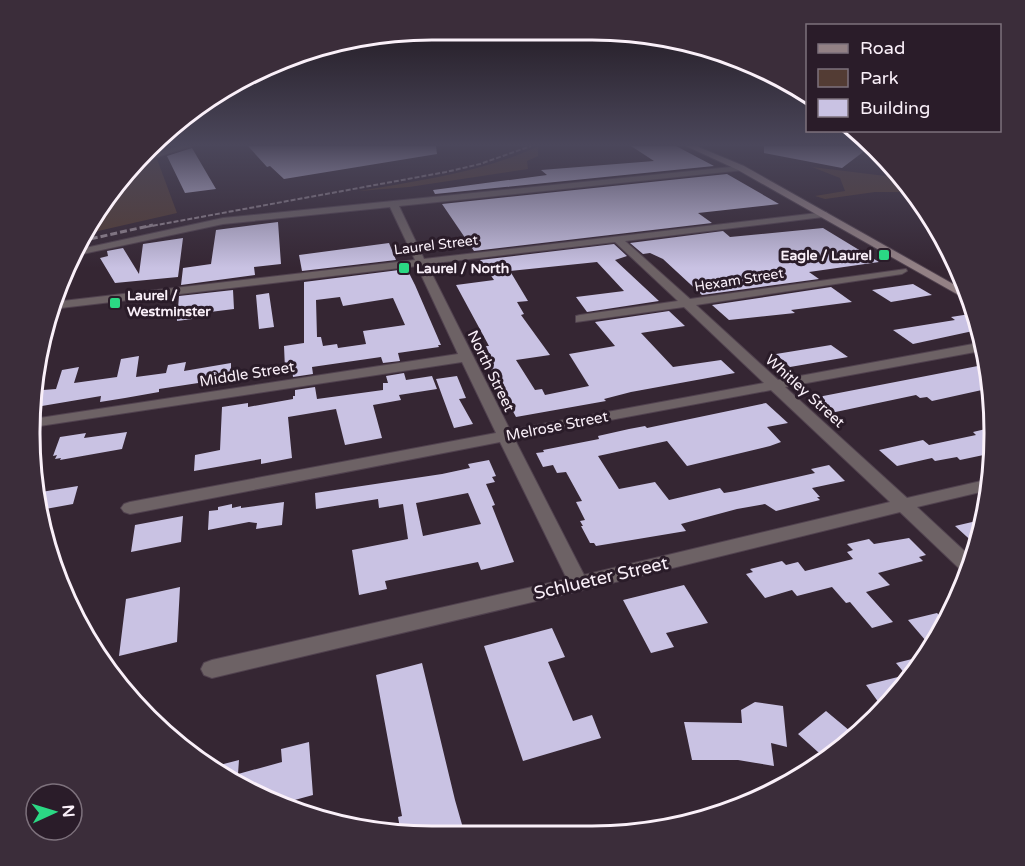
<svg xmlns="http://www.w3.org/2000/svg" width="1025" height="866" viewBox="0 0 1025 866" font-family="'Varela Round',sans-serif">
<rect width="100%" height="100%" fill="#352633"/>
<path fill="#533c34" d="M538,146V156L527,161L528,169L409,187L359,191C420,180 482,173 538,146Z
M157,159L177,213L85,234L98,209L137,165Z
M812,167L902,178L913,192H875L825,199L815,196L845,191L840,178Z"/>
<path fill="#c9c2e3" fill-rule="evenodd" d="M248,146H436L437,154L284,179L270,166L267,167Z
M631,146H676L714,166L435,194L433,190L547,175L541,170L654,161Z
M764,146H871L842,168L764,153Z
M192,148L216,189L185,193L167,156Z
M727,174L779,204L698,213L712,223L474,251L442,204Z
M278,222L281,264L254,267L255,275L181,285L183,268L211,264L216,230Z
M823,228L879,262L809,272L819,279L702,295L663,259L650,253L643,254L630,243L723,231L730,237Z
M183,238L178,277L115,283L100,258L108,256L107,251L123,248L139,274L143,244Z
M389,243L396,260L302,271L299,255Z
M614,244L627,256L615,260L659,301L587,312L576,297L624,291L597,262L510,271L528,301L517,302L524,314L521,315L550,355L516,360L535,390L542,389L545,395L589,386L569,354L615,346L595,322L669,311L685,326L641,333L673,367L721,360L735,373L631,392L604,399L606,401L516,417L489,366L494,365L486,346H489L456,285L494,280L480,260Z
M399,270L401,274L409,273L415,285L441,345H438L439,347L398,353L400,361L383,363L381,357L312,367L313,374L293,377L292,368L285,369L284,346L304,343V282ZM340,297L343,306L393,298L405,325L363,331L366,344L338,348L337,344L323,346L321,337H317L316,300Z
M913,284L932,295L891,302L872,290Z
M831,287L852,302L791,310L795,313L729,320L712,305Z
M233,290L234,309L194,314L192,319L177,321L179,296Z
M269,293L274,327L259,329L256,295Z
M970,314L976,316L982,337L973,331L913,344L893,330L955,320L951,317Z
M831,345L848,357L790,367L776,354Z
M139,356L136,377L166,373L168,365L186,362L184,371L231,363V378L159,389V392L125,398L100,402L101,396L36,407L43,390L56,389L62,370L79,367L74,383L117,377L121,359Z
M988,364L991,388L932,401L927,397L920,398L916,395L826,414L813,403L822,401L818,397Z
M404,373L406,380L432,376L437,389L399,395L401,400L373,405L382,438L345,445L336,409L288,417L292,458L261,464V459L194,471L195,455L220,450L222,407L248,403V407L293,399V396H295V390L315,387L317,399L383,390V383H388L386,376Z
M457,376L466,398L459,399L473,424L454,428L436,379Z
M766,403L788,423L767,427L781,442L770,446L687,466L667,441L598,456L619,489L655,482L669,500L720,488L724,493L736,491L815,473L811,469L829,465L845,481L812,488L820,497H817L820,500L776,511L765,504L737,509L681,524L686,531L596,546L594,543H590L581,526H583L580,521L585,520L576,502L582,501L566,472L557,473L553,465L543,467L536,453L544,452L543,450L599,439L598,436L629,429L645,426L647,428Z
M994,427L993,453L960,460L957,457L935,461L932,458L897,466L879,450L923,440L929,445L976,435L973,432Z
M127,432L122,449L60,460L61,458L55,459L57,455L53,456L60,437L86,433L84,438Z
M489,460L496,476L492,477L495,482L486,484L495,505L492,506L514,562L481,570L478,562L385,581L387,589L359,595L352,550L408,539L403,504L379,508L378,499L316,509L315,493L442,474L470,468L468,464ZM468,493L481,524L423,536L416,503Z
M78,486L73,504L40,510L35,493Z
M284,502L282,525L256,529L257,523L249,522L208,530L209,511L218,510V507L232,504V508L241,506V508Z
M183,516L181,542L131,552L135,525Z
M985,519L977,546L955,526Z
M909,538L926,555L919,557L923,561L878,573L890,585L866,592L893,622L872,628L850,602L846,603L832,587L797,596L792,590L765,598L746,574L753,572L750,569L782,561L786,565L798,562L805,571L853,559L847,552L853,550L847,544L869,539L874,544Z
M684,585L708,623L666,633L674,647L651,653L623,600Z
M180,587L177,642L119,656L126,599Z
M937,613L946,622L932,648L908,620Z
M552,628L565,657L548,662L573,721L592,715L601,738L523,761L484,646Z
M928,655L927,657L884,710L866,685L906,675L896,663Z
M422,663L455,800L465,835L401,834L398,817L402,816L376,675Z
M755,702L783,706L787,747L771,743L774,766L738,760H692L684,722L742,723L741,710Z
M826,711L850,731L846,734L851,739L832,755L818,752L798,734Z
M309,742L313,795L280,804L231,782L212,767L239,760L238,774L282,762L281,749Z"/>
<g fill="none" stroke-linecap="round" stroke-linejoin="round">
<g stroke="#51424f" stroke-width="2">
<path id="minor" d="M180,146H192L138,163L143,158Z
M741,166L745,168L744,170L399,206L424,259L826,212L828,214L823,217L625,241L690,299L906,269L907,271L902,274L696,305L778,380L984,342L986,350L785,387L907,498L990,479L989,490L917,507L973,559L968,573L963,572L900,512L579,591L212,678L204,675L201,669L204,663L212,660L567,579L500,442L130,514L124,512L121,508L124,504L130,502L496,433L462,362L33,427V419L458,354L417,266L52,309L54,302L415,260L390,207L223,224L73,256L76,250L223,218ZM615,242L678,301L580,315L576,316V322L684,307L764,383L510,430L427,264ZM771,390L890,502L584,575L514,438Z"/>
</g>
<g stroke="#51424f" stroke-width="2">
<path id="secondary" d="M686,146H696L744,166L969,293L971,302L738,170Z"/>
</g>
<use href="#minor" fill="#6d6265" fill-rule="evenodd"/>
<use href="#secondary" fill="#938185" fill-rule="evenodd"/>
<path stroke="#938691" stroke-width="2" stroke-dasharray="5 2" stroke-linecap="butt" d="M146,227L446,172L480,164L531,146"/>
<path stroke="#938691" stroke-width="3" stroke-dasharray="7 3" stroke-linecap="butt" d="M81,241L153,225"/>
</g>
<linearGradient id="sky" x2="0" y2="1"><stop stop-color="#1d151c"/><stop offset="0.54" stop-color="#4b475b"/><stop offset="1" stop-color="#4b475b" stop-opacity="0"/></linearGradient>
<rect width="1025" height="268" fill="url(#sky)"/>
<g fill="#2bd884" stroke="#2a1c29" stroke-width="2">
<rect x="878" y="249" width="12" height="12" rx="3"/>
<rect x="398" y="262" width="12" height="12" rx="3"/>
<rect x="109" y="297" width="12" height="12" rx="3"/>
</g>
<g text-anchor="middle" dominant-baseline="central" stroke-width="6" stroke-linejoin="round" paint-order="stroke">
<g font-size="14" fill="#faf0f9" stroke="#2a1c29">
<text transform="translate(436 245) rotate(-7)">Laurel Street</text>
<text transform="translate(739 280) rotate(-9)">Hexam Street</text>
</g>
<g font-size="14" font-weight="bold" fill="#faf0f9" stroke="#2a1c29" text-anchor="start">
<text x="872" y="255" text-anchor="end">Eagle / Laurel</text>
<text x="416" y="268">Laurel / North</text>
<text x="127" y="295">Laurel /<tspan x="127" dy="16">Westminster</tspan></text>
</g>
<g font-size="15" fill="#faf0f9" stroke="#2a1c29">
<text transform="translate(491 371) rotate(64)">North Street</text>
<text transform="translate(247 374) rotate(-9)">Middle Street</text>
<text transform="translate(805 391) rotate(42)">Whitley Street</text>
<text transform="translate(557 426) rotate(-11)">Melrose Street</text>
</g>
<g font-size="18" fill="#faf0f9" stroke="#2a1c29">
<text transform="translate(601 578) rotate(-13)">Schlueter Street</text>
</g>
</g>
<path d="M0 0H1025V866H0ZM432 40H592A392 392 0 0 1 984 432V434A392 392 0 0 1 592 826H432A392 392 0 0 1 40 434V432A392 392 0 0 1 432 40Z" fill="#3b2d3a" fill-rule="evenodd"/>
<path fill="none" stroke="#faf0f9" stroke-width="3" d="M432 40H592A392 392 0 0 1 984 432V434A392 392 0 0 1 592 826H432A392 392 0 0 1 40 434V432A392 392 0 0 1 432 40Z"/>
<rect x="806" y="24" width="195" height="108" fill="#2a1c29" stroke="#7d717c" stroke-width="1.5"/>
<rect x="818" y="44" width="30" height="9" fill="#938185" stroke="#7d717c" stroke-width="1.5"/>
<text x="860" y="54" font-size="18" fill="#faf0f9">Road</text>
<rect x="818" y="69" width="30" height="18" fill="#533c34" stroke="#7d717c" stroke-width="1.5"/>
<text x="860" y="84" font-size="18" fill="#faf0f9">Park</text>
<rect x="818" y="99" width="30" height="18" fill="#c9c2e3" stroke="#7d717c" stroke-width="1.5"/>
<text x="860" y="114" font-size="18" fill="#faf0f9">Building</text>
<g transform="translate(54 812) rotate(86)"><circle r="28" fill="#2a1c29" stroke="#7d717c" stroke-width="1.5"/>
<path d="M0-4.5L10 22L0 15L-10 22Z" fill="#2bd884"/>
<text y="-9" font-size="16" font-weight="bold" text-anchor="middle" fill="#faf0f9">N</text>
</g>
</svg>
